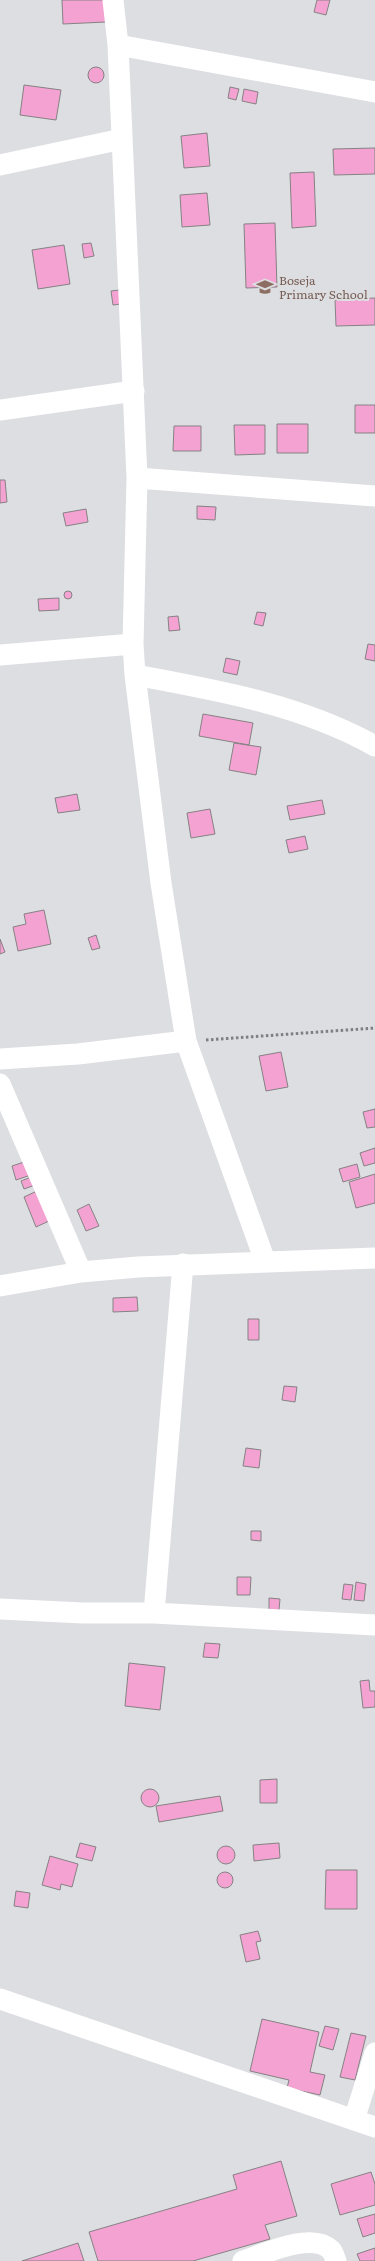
<svg xmlns="http://www.w3.org/2000/svg" width="375" height="2261" viewBox="0 0 375 2261" font-family="Literata,serif">
<rect width="100%" height="100%" fill="#dddee1"/>
<path fill="#f4a2d2" stroke="#858284" d="M62,0H105L106,22L63,24Z
M317,0H330L326,15L314,12Z
M88 75a8 8 0 1 1 16 0a8 8 0 1 1-16 0Z
M24,85L61,90L56,120L20,115Z
M230,87L239,89L236,100L228,98Z
M244,89L258,92L256,104L242,101Z
M207,133L210,166L184,168L181,136Z
M375,148V174L334,175L333,149Z
M314,172L316,226L292,228L290,173Z
M207,193L210,225L182,227L180,195Z
M275,223L277,287L246,288L244,224Z
M91,243L94,256L84,258L82,244Z
M64,245L70,284L38,289L32,250Z
M119,290L121,304L113,305L111,291Z
M375,298V325L336,326L335,300Z
M355,405H375V433H355Z
M277,424H308V453H277Z
M234,425H265V454L235,455Z
M174,426H201V451H173Z
M0,480H5L7,502L0,503Z
M197,506L216,507L215,520L197,519Z
M86,509L88,522L66,526L63,513Z
M64 595a4 4 0 1 1 8 0a4 4 0 1 1-8 0Z
M59,598V610L39,611L38,599Z
M257,612L266,613L263,626L254,624Z
M178,616L180,630L169,631L168,617Z
M368,644L375,645V661L365,659Z
M226,658L240,661L237,675L223,672Z
M203,714L253,723L249,745L199,736Z
M234,743L261,747L256,775L229,770Z
M77,794L80,810L58,813L55,798Z
M322,800L325,814L290,820L287,806Z
M210,809L215,834L191,838L187,813Z
M305,836L308,849L289,853L286,840Z
M44,910L51,944L18,951L13,927L26,924L24,914Z
M96,935L100,948L92,950L88,938Z
M0,939L5,952L0,954Z
M281,1052L288,1087L266,1091L259,1056Z
M375,1109V1127L367,1128L363,1112Z
M375,1148V1163L364,1166L360,1153Z
M27,1161L31,1175L16,1180L12,1166Z
M357,1164L360,1177L343,1182L339,1169Z
M375,1174V1203L356,1208L349,1182Z
M31,1177L35,1185L24,1189L21,1181Z
M37,1191L49,1221L36,1227L24,1197Z
M89,1204L99,1226L86,1231L77,1210Z
M137,1297L138,1311L113,1312V1298Z
M248,1319H259V1340H248Z
M284,1386L297,1387L295,1402L282,1400Z
M246,1448L261,1450L259,1468L243,1466Z
M251,1531H261V1541L251,1540Z
M237,1577H251L250,1595H237Z
M356,1582L366,1584L364,1601L354,1600Z
M344,1584L353,1585L351,1600L342,1599Z
M269,1598L280,1599L279,1610H269Z
M205,1643L220,1644L218,1658L203,1657Z
M129,1663L165,1667L160,1710L125,1706Z
M369,1680L370,1691H375V1707L363,1708L360,1681Z
M277,1779V1803H260V1780Z
M141 1798a9 9 0 1 1 18 0a9 9 0 1 1-18 0Z
M220,1796L223,1811L159,1822L156,1806Z
M80,1843L96,1847L92,1861L76,1857Z
M279,1843L280,1858L254,1861L253,1845Z
M217 1855a9 9 0 1 1 18 0a9 9 0 1 1-18 0Z
M50,1856L78,1864L72,1887L61,1884L60,1890L42,1885Z
M326,1870H357V1909H325Z
M217 1880a8 8 0 1 1 16 0a8 8 0 1 1-16 0Z
M16,1891L30,1893L28,1908L14,1906Z
M258,1931L261,1941L256,1942L260,1959L246,1962L240,1935Z
M262,2019L319,2032L310,2072L325,2075L320,2095L287,2088L289,2080L250,2071Z
M325,2026L339,2029L333,2050L319,2046Z
M351,2033L366,2036L355,2080L340,2077Z
M281,2161L297,2216L265,2225L270,2239L193,2261H98L89,2232L237,2189L233,2175Z
M371,2172L375,2184V2205L340,2215L331,2184Z
M375,2214V2233L363,2237L357,2219Z
M78,2243L84,2261H22Z
M375,2248V2261H360L357,2254Z"/>
<g fill="none" stroke-linecap="round" stroke-linejoin="round">
<path stroke="#7e7f81" stroke-width="3" stroke-dasharray="2.5 2.5" stroke-linecap="butt" d="M206,1040L375,1028"/>
<path stroke="#fff" stroke-width="21" d="M113,0L118,45L137,478L133,644L135,675L161,883L186,1041L265,1261
M118,45L375,92
M0,165L122,139
M0,410L134,391
M137,478L375,496
M0,655L133,644
M135,675C217,690 302,705 375,746
M0,1059L78,1054L186,1041
M0,1084L81,1272
M0,1286L81,1272L138,1267L375,1258
M0,1609L83,1613H154L375,1625
M154,1613L183,1264
M0,1999L375,2127
M354,2120L375,2053
M243,2261C264,2254 312,2231 331,2250C333,2252 335,2258 336,2261"/>
</g>
<defs>
<g id="school-bare" transform="scale(1.35)"><path d="M0-5L7-2L0 1L-7-2ZM-4 1L0 2.5L4 1V4Q0 6-4 4Z" fill="#8d6e63" stroke="#dddee1" stroke-width="2.5" paint-order="stroke"/></g>
</defs>
<g fill-rule="evenodd">
<use href="#school-bare" x="265" y="287"/>
</g>
<g text-anchor="middle" dominant-baseline="central" stroke-width="4" stroke-linejoin="round" paint-order="stroke">
<g font-size="12" fill="#785e54" stroke="#dddee1" text-anchor="start">
<text x="279" y="280">Boseja<tspan x="279" dy="14">Primary School</tspan></text>
</g>
</g>
</svg>
